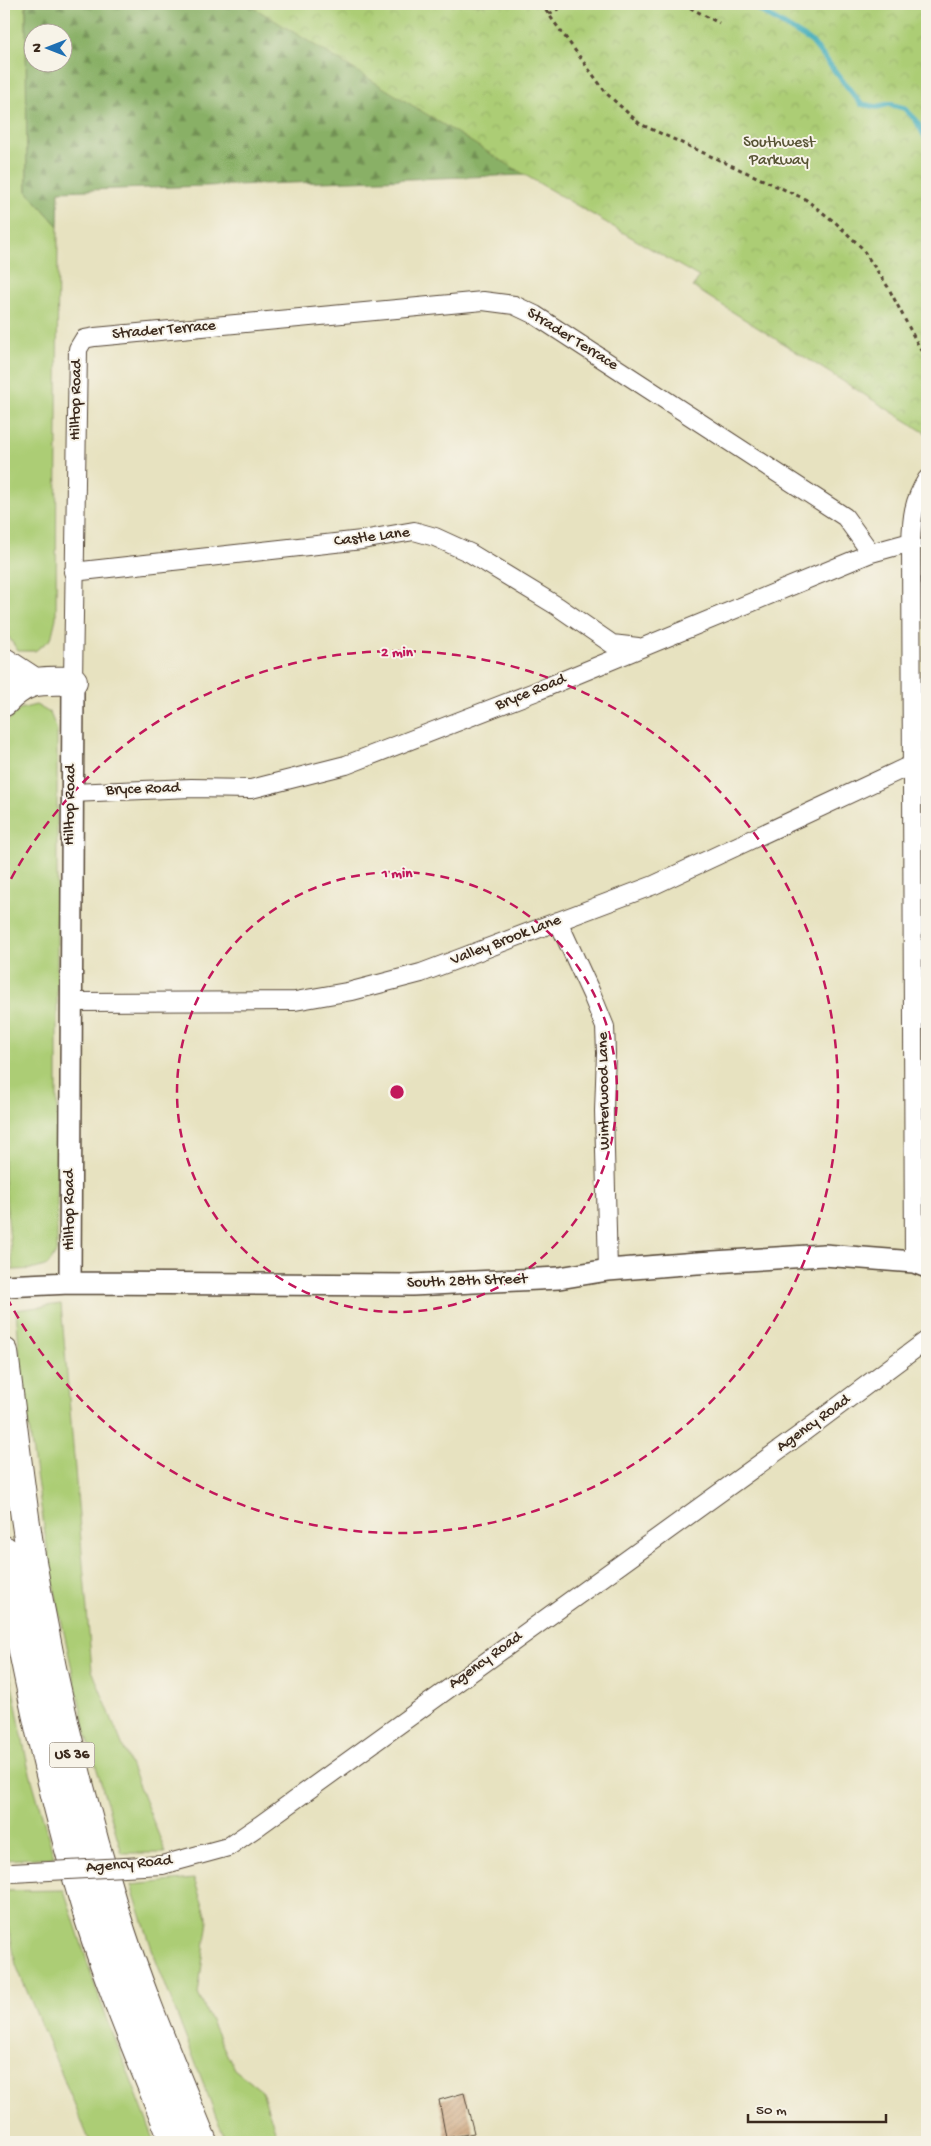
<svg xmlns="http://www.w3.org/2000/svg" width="931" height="2146" viewBox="0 0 931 2146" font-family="'Gochi Hand',sans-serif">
<defs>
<pattern id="forest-firs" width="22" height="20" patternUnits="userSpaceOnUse" patternTransform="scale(1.25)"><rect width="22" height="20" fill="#89b066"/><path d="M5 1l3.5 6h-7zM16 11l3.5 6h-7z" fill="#718f53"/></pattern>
<pattern id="park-crowns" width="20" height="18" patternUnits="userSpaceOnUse" patternTransform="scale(1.25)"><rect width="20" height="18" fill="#accd75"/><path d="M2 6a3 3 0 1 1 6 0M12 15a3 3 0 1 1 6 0" fill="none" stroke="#95b065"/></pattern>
<pattern id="building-hatch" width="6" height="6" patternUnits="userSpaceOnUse" patternTransform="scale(1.25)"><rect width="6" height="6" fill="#ca9f74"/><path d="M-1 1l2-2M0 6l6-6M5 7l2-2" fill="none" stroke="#a5825f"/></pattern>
</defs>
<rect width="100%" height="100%" fill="#f7f3e8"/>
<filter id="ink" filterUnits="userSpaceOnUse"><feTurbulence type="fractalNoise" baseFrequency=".02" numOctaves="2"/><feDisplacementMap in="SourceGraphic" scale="10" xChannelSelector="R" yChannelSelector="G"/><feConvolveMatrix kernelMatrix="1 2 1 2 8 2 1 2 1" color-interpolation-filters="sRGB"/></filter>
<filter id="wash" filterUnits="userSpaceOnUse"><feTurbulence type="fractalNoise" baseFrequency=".0096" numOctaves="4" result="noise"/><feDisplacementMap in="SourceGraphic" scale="20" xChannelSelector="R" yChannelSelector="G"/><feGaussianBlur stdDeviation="1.12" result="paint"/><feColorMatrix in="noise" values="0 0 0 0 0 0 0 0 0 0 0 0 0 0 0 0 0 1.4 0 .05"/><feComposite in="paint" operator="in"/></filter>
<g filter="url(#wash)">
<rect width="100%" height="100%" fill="#e7e2c0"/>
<path fill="#accd75" stroke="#747c4a" d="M4,4H26L27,191L58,226L56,618L51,639L35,651H18L6,633L4,625Z
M36,705L50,713L57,730V1251L48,1265L35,1269L13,1270L4,1178V725L20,709Z
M61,1304L92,1670L166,1853H122L86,1733L51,1573L22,1381L16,1310Z
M4,1644L28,1766L54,1857L4,1860Z
M194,1879L208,1920L198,1994L234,2069L262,2091L279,2142H226L155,1958L131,1885Z
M64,1890L98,1995L155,2142H90L16,1965L4,1901V1891Z"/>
<path fill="url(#forest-firs)" stroke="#626d42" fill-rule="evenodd" d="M26,4H348L525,175L59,191L58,226L27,191ZM32,32H62V62H32Z"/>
<path fill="url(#park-crowns)" stroke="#747c4a" d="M248,4H927V434L693,287L699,277L525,175Z"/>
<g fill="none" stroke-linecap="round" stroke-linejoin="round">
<path stroke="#3cabb9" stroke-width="5.5" d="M749,4L812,42L861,104L877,107L889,104L904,108L916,120L927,141"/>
</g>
<g id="blocks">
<path fill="url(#building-hatch)" d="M464,2093L474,2133L446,2138L439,2100Z"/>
</g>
</g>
<g filter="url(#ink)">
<use href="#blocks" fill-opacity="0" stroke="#554636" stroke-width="1"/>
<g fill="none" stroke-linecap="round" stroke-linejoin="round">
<g stroke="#554636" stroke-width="20">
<path id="minor" d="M73,572L362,540L414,531L435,537L470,553L557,606L612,644L638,647
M73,681L78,349L84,339L95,337L483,301L514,305L535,315L845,517L871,553
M72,793L191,788L251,789L346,765L537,691L871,553L911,542
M558,921L592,995L605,1027L606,1053L604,1111L608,1270
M70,1002L295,1001L352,991L421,973L654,885L913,764
M914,1262L911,542C912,516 913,502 927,479
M162,1865L228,1847L260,1825L801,1434L927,1340"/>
</g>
<g stroke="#554636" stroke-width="24">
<path id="tertiary" d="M70,1283L73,681
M4,1286L70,1283L412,1285L559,1278L608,1270L697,1263L824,1255L914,1262L927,1267"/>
</g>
<g stroke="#554636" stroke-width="30">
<path id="motorway" d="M4,662L33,681
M4,702C28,677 41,681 73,681
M4,1352C12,1416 19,1480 29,1544C49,1668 78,1791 115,1912C139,1990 172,2066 203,2142
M4,1550C26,1675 52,1798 89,1919C113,1995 145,2068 174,2142"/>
</g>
<path stroke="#554636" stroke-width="3" stroke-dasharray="4 4" stroke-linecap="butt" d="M541,4L607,94L640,124L805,199L836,223L861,247L888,287L927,362
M683,4L719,23
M549,14L567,4"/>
<use href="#minor" stroke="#fff" stroke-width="18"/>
<use href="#tertiary" stroke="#fff" stroke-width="21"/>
<use href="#motorway" stroke="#fff" stroke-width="28"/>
<g stroke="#554636" stroke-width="20" stroke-linecap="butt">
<path id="minor-bridge" d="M12,1873L162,1865"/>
</g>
<use href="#minor-bridge" stroke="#fff" stroke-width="18"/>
</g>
</g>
<g fill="none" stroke="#c2185b" stroke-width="2.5" stroke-dasharray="9 6">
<circle cx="397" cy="1092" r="220"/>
<path d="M4 892A441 441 0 1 1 4 1292"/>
</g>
<g text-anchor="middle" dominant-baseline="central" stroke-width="4" stroke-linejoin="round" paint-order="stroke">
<rect fill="#f7f3e8" stroke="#73665b" stroke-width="1" x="49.5" y="1742.5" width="45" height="25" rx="4"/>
<g font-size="15" font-weight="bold" fill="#3b2a1e">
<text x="72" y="1755">US 36</text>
</g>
<g font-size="16" fill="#575334" stroke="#f7f3e8">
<text x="779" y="143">Southwest<tspan x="779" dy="18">Parkway</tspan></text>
</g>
<g font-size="16" fill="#3b2a1e" stroke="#f7f3e8">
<text transform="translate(164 331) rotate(-5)">Strader Terrace</text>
<text transform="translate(572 340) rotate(32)">Strader Terrace</text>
<text transform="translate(77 400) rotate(-89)">Hilltop Road</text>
<text transform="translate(372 538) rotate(-7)">Castle Lane</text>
<text transform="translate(531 693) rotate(-22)">Bryce Road</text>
<text transform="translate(143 790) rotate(-2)">Bryce Road</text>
<text transform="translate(71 805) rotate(-89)">Hilltop Road</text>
<text transform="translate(506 941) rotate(-21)">Valley Brook Lane</text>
<text transform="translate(605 1091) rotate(-91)">Winterwood Lane</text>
<text transform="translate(70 1210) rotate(-90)">Hilltop Road</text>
<text transform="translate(467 1282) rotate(-2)">South 28th Street</text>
<text transform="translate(814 1424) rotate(-36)">Agency Road</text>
<text transform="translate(486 1661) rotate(-36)">Agency Road</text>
<text transform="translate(129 1865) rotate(-5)">Agency Road</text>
</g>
</g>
<circle cx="397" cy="1092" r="8" fill="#c2185b" stroke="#f7f3e8" stroke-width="2.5"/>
<g font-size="15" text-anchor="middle" font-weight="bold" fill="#c2185b" stroke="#f7f3e8" stroke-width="4" stroke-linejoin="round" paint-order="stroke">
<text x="397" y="656">2 min</text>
<text x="397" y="877">1 min</text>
</g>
<rect width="931" height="2146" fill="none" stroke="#f7f3e8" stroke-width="20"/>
<g transform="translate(48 48) rotate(270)"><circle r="24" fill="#f7f3e8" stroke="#aca397"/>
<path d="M0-4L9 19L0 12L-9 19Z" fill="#1f6fb2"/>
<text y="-8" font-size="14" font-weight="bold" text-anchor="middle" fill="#3b2a1e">N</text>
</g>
<path d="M748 2114v8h138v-8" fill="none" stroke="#3b2a1e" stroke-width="2.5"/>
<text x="756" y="2114" font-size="15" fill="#3b2a1e" stroke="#f7f3e8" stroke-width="4" paint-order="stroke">50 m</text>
</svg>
